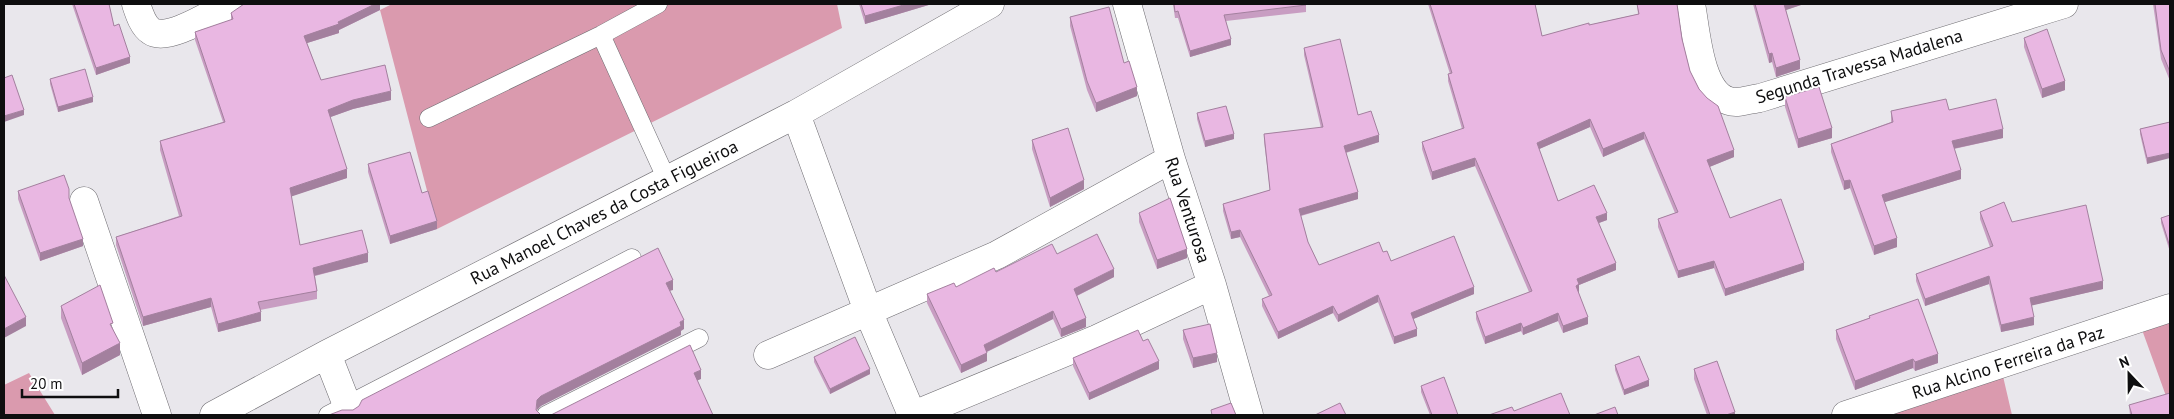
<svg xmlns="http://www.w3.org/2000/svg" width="2174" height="419" viewBox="0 0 2174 419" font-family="'PT Sans',sans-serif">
<rect width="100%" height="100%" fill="#e9e7ec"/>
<path fill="#da9aae" d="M392,4H837L842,28L437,229L380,10Z
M2170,318V407L2141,327Z
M2002,372L2012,415H1875Z
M29,373L55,415H4V385Z"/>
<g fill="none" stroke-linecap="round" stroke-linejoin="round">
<g stroke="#6f6d72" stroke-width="19">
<path id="lane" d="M601,35L667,180
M429,118L601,35L658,4
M328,415L632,258
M546,415L699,338"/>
</g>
<g stroke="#6f6d72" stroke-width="29">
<path id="street" d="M136,4C139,13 143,26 151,31C167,43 214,12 231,4
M1127,4L1171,159L1212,285L1249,415
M1691,4C1696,29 1699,93 1729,101C1738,104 1751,99 1760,98L2064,4
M796,114L868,311L912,415
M84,201L157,415
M327,354L347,405
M768,355L997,255L1171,159
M214,415L327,354L796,114L990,4
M914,415L1097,339L1212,285
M1846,415L2170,308"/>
</g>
<use href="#lane" stroke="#fff" stroke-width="18"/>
<use href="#street" stroke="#fff" stroke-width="28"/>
</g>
<path fill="#c89dc2" d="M72,4H109L114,26L130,63L96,75Z
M380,4V10L339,30V33L307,43L321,80L391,100L353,109L330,117L347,178L291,196L300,245L368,262L315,276L317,291V299L260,310L261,321L218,332L211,307L143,326L116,245V237L179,216L160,150V141L223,122L195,40V32L231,20V13Z
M859,4H932L865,24Z
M1173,4H1306V12L1226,21L1231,45L1190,57L1178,18H1175Z
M1428,4H1535L1542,36L1589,25L1638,14L1637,4L1682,39L1690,71L1734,157L1709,167L1730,218L1804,270L1725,296L1714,268L1678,278L1658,227V219L1675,213L1644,139L1603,157L1590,127L1539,149L1558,201L1607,220L1599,223L1616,270L1579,285V292H1578L1588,324L1563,333L1558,321L1523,335L1521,331L1485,344L1476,319V312L1529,292L1475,166L1432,180L1422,149V142L1462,129L1448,81V74H1450Z
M1753,4H1804L1786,10L1800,69L1776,77L1772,62L1769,63Z
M2153,4H2170V81L2161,59Z
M1070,17L1124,63L1137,96L1096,112L1087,90L1070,26Z
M2024,38L2065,90L2042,98L2024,47Z
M1304,48L1379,142L1346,153L1358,199L1301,216L1308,242L1319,265L1383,252L1391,261L1474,294L1413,319L1417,336L1394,344L1378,302L1338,322L1333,313L1278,339L1262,306V299L1269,296L1240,237L1231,239L1223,211V204L1270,190L1264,141V134L1321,128L1304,55Z
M50,79L93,102L58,112L50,84Z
M1785,97L1832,138L1798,148L1785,107Z
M1949,110L2003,138L1954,149L1961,179L1884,202L1897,247L1874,255L1850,188L1844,190L1831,152V144L1891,122V111Z
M1197,113L1234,139L1205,147L1197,119Z
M2170,122L2147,164L2140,134V129Z
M1032,140L1084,189L1050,207L1032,149Z
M368,164L422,193L437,229L390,244L368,172Z
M18,191L69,198L83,246L40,261L18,199Z
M1980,212L2012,222L2103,289L2032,305L2034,325L2001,332L1989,284L1925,306L1916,281V274L1990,247L1980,219Z
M1139,213L1187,258L1157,269L1139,222Z
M2170,215V252L2161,223V218Z
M1057,254L1114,277L1077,296L1086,327L1061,337L1053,319L987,352V361L961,373L927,303V294L956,287L996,272Z
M61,306L113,329L120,355L82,375L61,318Z
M1869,316L1938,363L1915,371L1913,368L1855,390L1836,339V330L1869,318Z
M1183,330L1217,362L1193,368L1183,339Z
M1143,341L1159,369L1089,400L1073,366V358Z
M814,357L870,374L830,394L814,362Z
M1615,365L1649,386L1624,395L1615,370Z
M1694,369L1735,415H1707L1694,379Z
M1421,386L1458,415H1430L1421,392Z
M2129,405L2170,415H2130Z"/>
<path fill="#a3809e" d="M375,4H380V10L339,30V33L304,44V36L338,22Z
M907,4H932L865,24V16Z
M1783,4H1804L1783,11Z
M1231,39V45L1190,57V51Z
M1772,53V62L1769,63V54Z
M130,57V63L96,75V68Z
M1800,60V69L1776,77V68Z
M2065,81V90L2042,98V89Z
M1137,87V96L1096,112V103Z
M391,91V100L353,109L328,118V110L353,100Z
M93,97V102L58,112V107Z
M24,110V115L4,122V116Z
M1590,119V127L1537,150V143Z
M1832,128V138L1798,148V139Z
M2003,129V138L1952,149V141Z
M1644,132V139L1603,157V149Z
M1234,134V139L1205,147V141Z
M1379,135V142L1344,153V146Z
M1734,150V157L1707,168V160Z
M2170,153V158L2147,164V158Z
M1475,158V166L1432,180V172Z
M347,169V178L290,197V188Z
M1961,170V179L1882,203V195Z
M1084,180V189L1050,207V198Z
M1850,180V188L1844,190V181Z
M1358,192V199L1299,216V209Z
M1607,213V220L1596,224V217Z
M437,221V229L390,244V236Z
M1240,230V237L1231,239V232Z
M1897,238V247L1874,255V246Z
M83,239V246L40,261V253Z
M1187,249V258L1157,269V260Z
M368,253V262L313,276V268Z
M1714,261V268L1678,278V271Z
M1616,263V270L1579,285V292L1576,293V286L1577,279Z
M1804,263V270L1725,296V289Z
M1114,269V277L1074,297V289Z
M1989,276V284L1925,306V299Z
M673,280V290L666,292V283Z
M2103,281V289L2030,306V298Z
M1474,287V294L1411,320V313Z
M1378,295V302L1338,322V315Z
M211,298V307L143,326V317Z
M1333,306V313L1278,339V332Z
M1053,311V319L984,353V345Z
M261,312V321L218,332V324Z
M1558,313V321L1523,335V328Z
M26,317V326L4,338V329Z
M1588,317V324L1563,333V326Z
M2034,317V325L2001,332V325Z
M1086,318V327L1061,337V329Z
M684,320V329L681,331V335L541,406L537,410L536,415L537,400L541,396Z
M1521,323V331L1485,344V337Z
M1417,329V336L1394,344V337Z
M120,343V355L82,375V363Z
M987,353V361L961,373V365Z
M1217,353V362L1193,368V358Z
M1938,354V363L1915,371V362Z
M1913,359V368L1855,390V381Z
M1159,361V369L1089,400V393Z
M870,369V374L830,394V389Z
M701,370V379L694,382V373Z
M1649,380V386L1624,395V390Z
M1735,412V415H1726Z"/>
<path fill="#e9b7e2" stroke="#a3809e" d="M74,4H109L114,26L119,24L130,57L96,68Z
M244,4H375L338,22L339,24L304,36L321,80L385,65L391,91L353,100L328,110L347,169L290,188L300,245L362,230L368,253L313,268L317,291L258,302L261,312L218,324L211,298L143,317L116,237L182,216L160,141L225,122L195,32L233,19L231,13Z
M861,4H907L865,16Z
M1174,4H1306V5L1224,15L1231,39L1190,51L1178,11L1175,12Z
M1430,4H1535L1542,36L1589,23V25L1639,14L1637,4H1677L1682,39L1690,71L1699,89L1707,98L1718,106L1734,150L1707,160L1730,218L1781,199L1804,263L1725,289L1714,261L1678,271L1658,219L1678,212L1644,132L1603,149L1590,119L1537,143L1558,201L1594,185L1607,213L1596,217L1616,263L1577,279L1579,284L1576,286L1588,317L1563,326L1558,313L1523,328L1521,323L1485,337L1476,312L1532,291L1475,158L1432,172L1422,142L1464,128L1448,74L1452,73Z
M1755,4H1784L1800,60L1776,68L1772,53L1769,54Z
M2155,4H2170V72L2161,50Z
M1109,7L1124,63L1129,61L1137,87L1096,103L1087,81L1070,17Z
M2047,29L2065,81L2042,89L2024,38Z
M1340,39L1358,115L1371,111L1379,135L1344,146L1358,192L1299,209L1308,242L1319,265L1379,242L1383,252L1387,251L1391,261L1454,236L1474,287L1411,313L1417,329L1394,337L1378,295L1338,315L1333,306L1278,332L1262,299L1272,295L1240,230L1231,232L1223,204L1270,190L1264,134L1323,127L1304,48Z
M85,69L93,97L58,107L50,79Z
M12,75L24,110L4,116V78Z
M1819,87L1832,128L1798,139L1785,97Z
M1946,99L1949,110L1996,99L2003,129L1952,141L1961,170L1882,195L1897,238L1874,246L1850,180L1844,181L1831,144L1893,122L1891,111Z
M1226,106L1234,134L1205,141L1197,113Z
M2170,122V153L2147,158L2140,129Z
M1068,128L1084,180L1050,198L1032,140Z
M410,152L422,193L428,191L437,221L390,236L368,164Z
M64,175L69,189V198L83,239L40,253L18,191Z
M1170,198L1187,249L1157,260L1139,213Z
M2004,202L2012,222L2086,205L2103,281L2030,298L2034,317L2001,325L1989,276L1925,299L1916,274L1993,246L1980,212Z
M2170,215V247L2161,218Z
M1097,234L1114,269L1074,289L1086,318L1061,329L1053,311L984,345L987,353L961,365L927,294L954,283L956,287L994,268L996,272L1052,244L1057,254Z
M658,248L673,280L666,283L684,320L680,322L681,326L541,396L537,400L536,410L541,415H550H329L342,410H353L359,406L362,400Z
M4,275L26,317L4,329Z
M100,285L113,323L110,324L120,343L82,363L61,306Z
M1918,299L1938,354L1915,362L1913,359L1855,381L1836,330L1870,318L1869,316Z
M1210,324L1217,353L1193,358L1183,330Z
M1138,330L1143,341L1148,339L1159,361L1089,393L1073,358Z
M855,337L870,369L830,389L814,357Z
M690,345L701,370L694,373L713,415H551Z
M1639,356L1649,380L1624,390L1615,365Z
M1717,361L1735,412L1726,415H1710L1694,369Z
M1444,377L1458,415H1432L1421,386Z
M1561,393L1570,415H1489L1512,407L1514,411Z
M2170,393V415H2132L2129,405Z
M1231,403L1236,415H1212L1211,410Z
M1340,403L1346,415H1315Z
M1615,407L1618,415H1594Z"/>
<g text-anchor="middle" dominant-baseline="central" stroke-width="4" stroke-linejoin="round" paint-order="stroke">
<g font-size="18" fill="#0e0e0f" stroke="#fff">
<text transform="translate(1859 66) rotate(-17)">Segunda Travessa Madalena</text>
<text transform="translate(1188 210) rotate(72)">Rua Venturosa</text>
<text transform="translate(604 212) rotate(-27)">Rua Manoel Chaves da Costa Figueiroa</text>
<text transform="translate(2008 362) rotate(-18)">Rua Alcino Ferreira da Paz</text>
</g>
</g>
<rect width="2174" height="419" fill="none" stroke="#0e0e0f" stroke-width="10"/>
<g transform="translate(2129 374) rotate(338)" stroke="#ffffff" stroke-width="4" paint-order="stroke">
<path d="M0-4L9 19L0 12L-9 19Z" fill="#0e0e0f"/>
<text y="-8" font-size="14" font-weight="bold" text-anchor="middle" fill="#0e0e0f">N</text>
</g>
<path d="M22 389v8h96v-8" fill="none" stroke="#0e0e0f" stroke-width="2.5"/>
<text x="30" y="389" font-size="15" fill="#0e0e0f" stroke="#ffffff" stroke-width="4" paint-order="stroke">20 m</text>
</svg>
